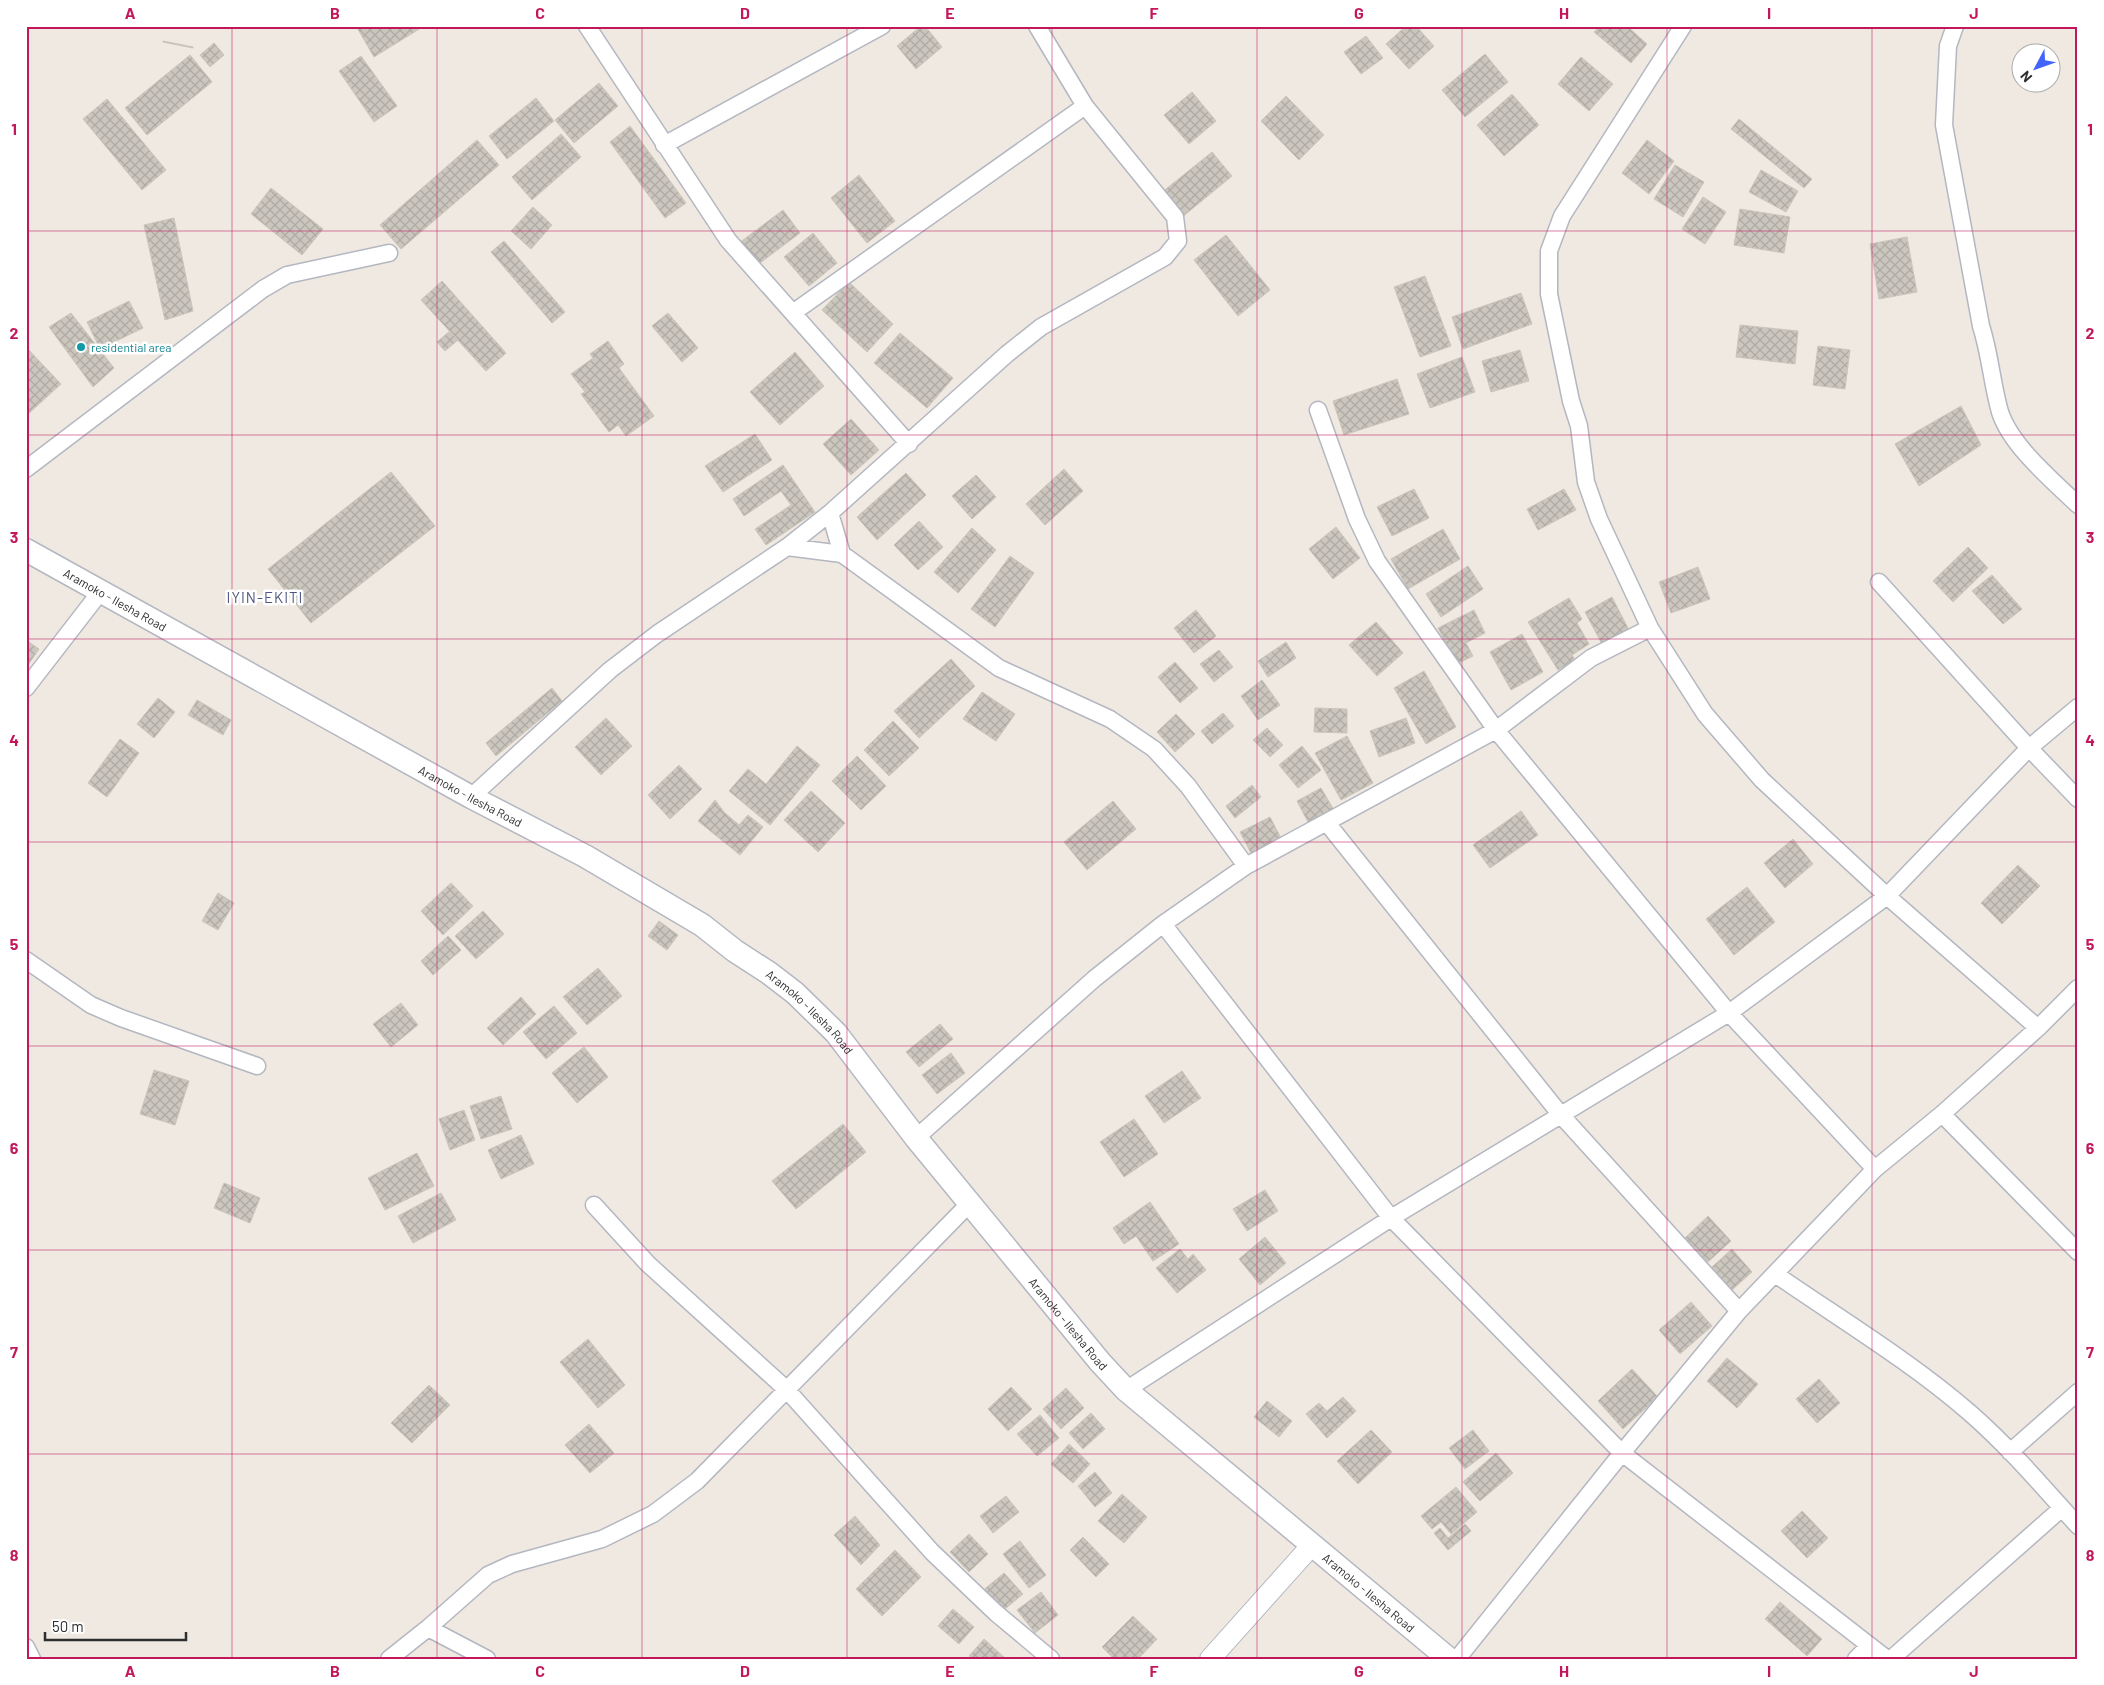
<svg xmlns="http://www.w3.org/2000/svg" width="2104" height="1685" viewBox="0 0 2104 1685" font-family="Barlow,sans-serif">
<defs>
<pattern id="building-cross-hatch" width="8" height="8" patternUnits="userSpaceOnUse" patternTransform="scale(1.25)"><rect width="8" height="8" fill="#cbc7bf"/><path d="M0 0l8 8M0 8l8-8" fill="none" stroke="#afaba4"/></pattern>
</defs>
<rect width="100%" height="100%" fill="#efe9e1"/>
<path fill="url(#building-cross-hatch)" stroke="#cbc5ba" d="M356,26H424L374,57Z
M921,26H925L942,47L916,69L897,46Z
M1406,26H1416L1434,46L1409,69L1386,44Z
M1600,26H1627L1647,44L1631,63L1594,32Z
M1366,36L1383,58L1361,74L1344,52Z
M163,41L193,47V48L163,42Z
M214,43L224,55L210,67L200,55Z
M1485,54L1508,82L1465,117L1442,90Z
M190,55L212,82L147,135L125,108Z
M361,56L397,106L374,122L339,71Z
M1581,57L1613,84L1589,111L1558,84Z
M599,83L618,106L574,143L555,120Z
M1192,92L1216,121L1189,144L1164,115Z
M1512,94L1539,125L1504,156L1477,125Z
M1286,96L1324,135L1299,160L1261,121Z
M536,98L554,121L507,159L489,136Z
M107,99L166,170L142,190L83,119Z
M1739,119L1812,179L1804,188L1731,129Z
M630,126L686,203L665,218L610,142Z
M561,134L581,157L532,200L512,177Z
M477,140L499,165L401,249L380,225Z
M1647,140L1674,161L1649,194L1622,173Z
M1212,152L1232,176L1181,218L1161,193Z
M1675,165L1704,182L1683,217L1654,199Z
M1761,170L1798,191L1786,212L1749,192Z
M859,175L895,221L867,243L831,198Z
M271,188L323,229L302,255L251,214Z
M1703,197L1726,212L1705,244L1682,229Z
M533,207L552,225L531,249L511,231Z
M1740,209L1790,217L1784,253L1734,245Z
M783,210L800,233L756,266L739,243Z
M174,218L193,311L165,320L144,225Z
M813,233L837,263L809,286L784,257Z
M1226,235L1270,290L1238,316L1194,260Z
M1907,237L1917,292L1879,299L1870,244Z
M504,241L565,312L552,323L491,252Z
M1425,276L1451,346L1420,357L1394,287Z
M442,281L506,353L486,371L421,300Z
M849,282L893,324L867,352L822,310Z
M1521,293L1532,324L1463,349L1452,317Z
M129,301L143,328L100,349L87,322Z
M71,313L114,368L93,387L49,327Z
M668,313L698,348L682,362L652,326Z
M1740,325L1798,331L1795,364L1736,357Z
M450,331L458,340L445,351L437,342Z
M900,333L953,378L927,408L874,363Z
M608,341L624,364L619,368L654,416L626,436L618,425L609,432L581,394L585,392L571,374L593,358L590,354Z
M1818,346L1850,350L1845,389L1813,385Z
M26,347L61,384L26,416Z
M1520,350L1529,381L1491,392L1482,361Z
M795,352L824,386L780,425L750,392Z
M1462,357L1475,392L1430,408L1417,374Z
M1397,379L1409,414L1344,435L1333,401Z
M1961,406L1981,445L1919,486L1895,444Z
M851,419L879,450L851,475L823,444Z
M755,434L772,460L723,492L705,466Z
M783,465L815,512L766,545L755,529L791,505L781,491L744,516L733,499Z
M1064,469L1083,491L1045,525L1026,504Z
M391,472L435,526L311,623L268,569Z
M906,473L926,495L877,540L857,517Z
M976,475L996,497L972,519L952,496Z
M1414,489L1429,518L1392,536L1377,507Z
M1564,489L1576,510L1538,530L1527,509Z
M919,521L943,547L918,570L894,545Z
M1336,527L1360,558L1333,579L1309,549Z
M972,528L996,550L958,593L934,572Z
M1443,529L1460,559L1408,589L1391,559Z
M1968,547L1988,568L1953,602L1933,581Z
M1010,556L1034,573L995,627L971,609Z
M1468,566L1483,589L1441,617L1426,594Z
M1698,567L1710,599L1671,613L1659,582Z
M1992,575L2022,609L2003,624L1972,591Z
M1612,597L1630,632L1603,646L1585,612Z
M1569,598L1582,619L1577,623L1589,644L1572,655L1575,660L1558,670L1528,622Z
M1196,610L1216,636L1194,653L1174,628Z
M1474,610L1485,633L1466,643L1473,656L1457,664L1438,628Z
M1376,622L1403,653L1377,676L1349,645Z
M1522,634L1543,672L1511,690L1490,652Z
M26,640L39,649L26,668Z
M1286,642L1296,658L1268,677L1258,661Z
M1219,650L1233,667L1214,682L1200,664Z
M951,659L975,686L919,738L894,711Z
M1175,662L1198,688L1180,703L1158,677Z
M1424,671L1456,727L1426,744L1394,688Z
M1262,680L1280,705L1258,720L1241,696Z
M552,688L562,701L496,756L486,743Z
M982,692L1015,714L996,741L963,719Z
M158,698L175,712L154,738L137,724Z
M197,700L231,720L223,735L188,715Z
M1315,708L1347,709V733L1314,732Z
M1223,713L1234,726L1212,744L1201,731Z
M1176,714L1195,734L1175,752L1157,732Z
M606,718L632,746L601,775L575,747Z
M1406,718L1415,743L1379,757L1370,731Z
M893,721L919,748L889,776L864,750Z
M1267,728L1283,745L1270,757L1253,740Z
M1347,736L1373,783L1341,800L1315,753Z
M120,739L139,753L107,797L88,783Z
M797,746L820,765L770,825L729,791L748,769L766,784Z
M1302,746L1321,770L1298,788L1279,765Z
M857,756L886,786L861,810L832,781Z
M679,765L702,789L670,819L648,795Z
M1252,785L1261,797L1235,818L1226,806Z
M1321,788L1334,810L1309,824L1297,801Z
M811,791L845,823L818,852L784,820Z
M715,800L724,812L739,825L748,815L763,827L740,855L698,821Z
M1113,801L1136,829L1087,870L1064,842Z
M1521,811L1538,835L1490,868L1473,845Z
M1270,817L1282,840L1252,855L1240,832Z
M1793,839L1813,864L1785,888L1764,863Z
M2018,865L2040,886L2002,924L1981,903Z
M451,883L473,906L443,935L421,911Z
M1747,887L1775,922L1734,955L1706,919Z
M218,893L234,903L218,930L202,921Z
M483,911L504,934L476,959L455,936Z
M659,921L678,935L667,950L648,936Z
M448,936L461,950L433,975L421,961Z
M598,968L622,996L587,1025L563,997Z
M521,997L536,1014L503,1045L487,1028Z
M401,1003L418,1025L391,1047L373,1024Z
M554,1006L577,1033L546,1059L523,1032Z
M940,1024L953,1039L919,1067L906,1052Z
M584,1047L608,1077L577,1103L552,1073Z
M951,1053L965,1073L937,1094L922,1075Z
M154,1070L189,1081L175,1125L140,1114Z
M1182,1071L1201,1098L1164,1123L1145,1096Z
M501,1096L512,1129L481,1139L470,1106Z
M464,1110L475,1140L450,1150L439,1119Z
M1134,1119L1158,1154L1124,1177L1100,1142Z
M843,1124L866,1152L796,1209L772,1181Z
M521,1135L534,1164L501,1179L488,1150Z
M417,1153L434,1186L385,1210L368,1178Z
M224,1183L260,1198L250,1223L214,1208Z
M1265,1190L1278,1211L1247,1231L1233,1209Z
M441,1193L456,1220L413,1243L398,1216Z
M1150,1202L1179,1244L1153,1261L1136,1236L1124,1244L1113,1228Z
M1708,1216L1731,1241L1708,1262L1685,1238Z
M1265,1237L1286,1263L1260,1285L1239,1259Z
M1180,1249L1188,1259L1193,1254L1206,1270L1177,1293L1156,1268Z
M1732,1249L1752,1272L1732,1290L1712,1267Z
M1691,1302L1712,1326L1680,1354L1659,1330Z
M588,1339L625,1385L598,1408L560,1362Z
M1727,1358L1758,1384L1737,1408L1707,1381Z
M1632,1369L1658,1397L1623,1429L1598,1401Z
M1819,1379L1840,1403L1817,1423L1796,1399Z
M429,1385L450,1405L412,1443L391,1423Z
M1011,1387L1032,1409L1008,1431L988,1409Z
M1066,1388L1084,1408L1061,1429L1043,1409Z
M1343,1397L1356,1411L1327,1438L1306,1414L1319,1403L1327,1411Z
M1267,1401L1292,1421L1279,1437L1254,1417Z
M1091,1413L1105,1429L1083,1449L1069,1433Z
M1040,1415L1059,1438L1037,1456L1017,1434Z
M589,1424L614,1453L590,1473L565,1445Z
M1371,1430L1392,1452L1358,1484L1337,1461Z
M1473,1430L1489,1451L1465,1469L1449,1448Z
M1069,1444L1090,1464L1073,1483L1051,1464Z
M1496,1453L1513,1473L1480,1501L1463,1482Z
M1095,1472L1112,1493L1095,1507L1078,1486Z
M1456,1487L1477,1512L1451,1534L1441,1522L1432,1529L1421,1516Z
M1122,1494L1147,1517L1124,1543L1098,1521Z
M1006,1496L1019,1512L993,1533L980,1516Z
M1802,1511L1828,1538L1807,1558L1781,1531Z
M855,1516L880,1545L861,1565L834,1535Z
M1465,1524L1471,1531L1448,1550L1434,1533L1440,1528L1448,1538Z
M969,1534L988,1554L969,1572L950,1552Z
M1083,1537L1109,1564L1096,1577L1070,1550Z
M1020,1541L1046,1575L1029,1588L1003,1554Z
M895,1550L921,1577L882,1616L856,1589Z
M1004,1573L1023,1594L999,1614L981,1592Z
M1041,1592L1058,1615L1035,1633L1017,1610Z
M1780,1602L1822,1639L1807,1656L1765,1619Z
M953,1609L974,1627L959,1644L938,1626Z
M1133,1616L1157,1639L1138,1659H1114L1102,1647Z
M984,1639L1006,1659H972L969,1656Z"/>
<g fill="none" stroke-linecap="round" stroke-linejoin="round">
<g stroke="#b4b7c1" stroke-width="19">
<path id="minor" d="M587,26L728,240L909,444
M1683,26L1562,216L1549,251V294L1571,401L1579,426L1586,482L1599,519L1650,628L1705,714L1762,780L1887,896L2038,1028
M1955,26L1948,46L1944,125L1981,326C1990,354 1992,384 2000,412C2011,446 2052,480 2078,505
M664,145L882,26
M794,312L1085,106
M1318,410L1357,519L1377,561L1496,730L1729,1013L1875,1169
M26,469L263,289L287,275L389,253
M830,513L842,554
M787,547L842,554L999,668L1110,719L1154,749L1188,786L1246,866
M1879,582L2029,748L2078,799
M26,688L101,591
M471,797L610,670L657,634L787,547L830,513L1007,354L1041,327L1165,257L1178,241L1175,217L1085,106L1037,26
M1327,823L1560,1114L1739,1311
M1163,924L1391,1218L1622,1453L1887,1659
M26,960L91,1005L121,1018L257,1066
M1942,1114L2078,1252
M916,1138L1094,979L1163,924L1246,866L1496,730L1591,658L1650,628
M594,1205L648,1264L786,1389L932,1552L996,1613L1051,1659
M1775,1274C1840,1319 1910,1361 1970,1413C2009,1447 2043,1487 2078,1526
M1126,1390L1391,1218L1729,1013L1887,896L2029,748L2078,707
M2010,1452L2078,1392
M428,1628L487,1659
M26,1647L32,1659
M389,1659L428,1628L488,1575L512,1564L602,1539L653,1514L697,1481L970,1203
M1457,1659L1622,1453L1739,1311L1875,1169L1942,1114L2038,1028L2078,988
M1856,1659L1869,1646
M1891,1659L2062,1508"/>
</g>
<g stroke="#b4b7c1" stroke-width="22">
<path id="tertiary" d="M1210,1659L1312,1545"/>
</g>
<g stroke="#b4b7c1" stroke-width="25">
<g id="secondary">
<path id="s1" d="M26,550L471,797L585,856L702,925L735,951L769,973L795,993L836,1033L916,1138L1100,1362L1126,1390L1449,1659"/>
</g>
</g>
<use href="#minor" stroke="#fff" stroke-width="16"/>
<use href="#tertiary" stroke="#fff" stroke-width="20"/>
<use href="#secondary" stroke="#fff" stroke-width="22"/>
</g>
<path fill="none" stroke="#c2185b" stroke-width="1" stroke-opacity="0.55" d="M232,26V1659M437,26V1659M642,26V1659M847,26V1659M1052,26V1659M1257,26V1659M1462,26V1659M1667,26V1659M1872,26V1659M26,231H2078M26,435H2078M26,639H2078M26,842H2078M26,1046H2078M26,1250H2078M26,1454H2078"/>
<circle fill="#0f9aa8" stroke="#fff" stroke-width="2" cx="81" cy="347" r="5"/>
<g text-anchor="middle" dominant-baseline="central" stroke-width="5" stroke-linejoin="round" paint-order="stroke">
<g font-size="12" fill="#0d838f" stroke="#fff" text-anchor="start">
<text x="91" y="347">residential area</text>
</g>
<g font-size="12" fill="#2e2e2e" stroke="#fff">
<text stroke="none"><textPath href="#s1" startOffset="102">Aramoko - Ilesha Road</textPath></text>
<text stroke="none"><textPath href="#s1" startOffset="508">Aramoko - Ilesha Road</textPath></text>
<text stroke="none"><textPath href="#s1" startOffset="912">Aramoko - Ilesha Road</textPath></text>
<text stroke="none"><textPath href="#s1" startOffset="1318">Aramoko - Ilesha Road</textPath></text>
<text stroke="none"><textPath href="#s1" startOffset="1722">Aramoko - Ilesha Road</textPath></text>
</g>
<g font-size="15" letter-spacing="1" fill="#4d5680" stroke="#fff">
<text x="265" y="597">IYIN-EKITI</text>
</g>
</g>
<rect width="2104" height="1685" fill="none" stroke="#ffffff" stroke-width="55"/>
<g transform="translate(2036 68) rotate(229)"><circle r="24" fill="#ffffff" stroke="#ababab"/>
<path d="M0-4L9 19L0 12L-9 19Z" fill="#4264fb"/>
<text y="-8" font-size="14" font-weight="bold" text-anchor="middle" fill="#2e2e2e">N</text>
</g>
<path d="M45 1632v8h141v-8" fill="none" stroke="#2e2e2e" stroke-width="2.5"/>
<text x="52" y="1632" font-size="15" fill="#2e2e2e" stroke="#ffffff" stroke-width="4" paint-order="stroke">50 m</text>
<rect x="28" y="28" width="2048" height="1630" fill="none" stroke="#c2185b" stroke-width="2"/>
<g font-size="16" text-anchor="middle" font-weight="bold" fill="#c2185b">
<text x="130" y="19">A</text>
<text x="335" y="19">B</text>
<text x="540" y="19">C</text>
<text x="745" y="19">D</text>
<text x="950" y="19">E</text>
<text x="1154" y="19">F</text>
<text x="1359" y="19">G</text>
<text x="1564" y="19">H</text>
<text x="1769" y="19">I</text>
<text x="1974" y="19">J</text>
<text x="14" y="135">1</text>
<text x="2090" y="135">1</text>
<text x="14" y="339">2</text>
<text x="2090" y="339">2</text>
<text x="14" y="543">3</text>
<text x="2090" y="543">3</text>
<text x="14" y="746">4</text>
<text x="2090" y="746">4</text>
<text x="14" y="950">5</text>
<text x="2090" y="950">5</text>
<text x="14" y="1154">6</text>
<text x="2090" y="1154">6</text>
<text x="14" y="1358">7</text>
<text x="2090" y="1358">7</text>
<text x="14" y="1561">8</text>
<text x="2090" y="1561">8</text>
<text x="130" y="1677">A</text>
<text x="335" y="1677">B</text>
<text x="540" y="1677">C</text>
<text x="745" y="1677">D</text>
<text x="950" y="1677">E</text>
<text x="1154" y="1677">F</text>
<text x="1359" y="1677">G</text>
<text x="1564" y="1677">H</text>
<text x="1769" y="1677">I</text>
<text x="1974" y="1677">J</text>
</g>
</svg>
